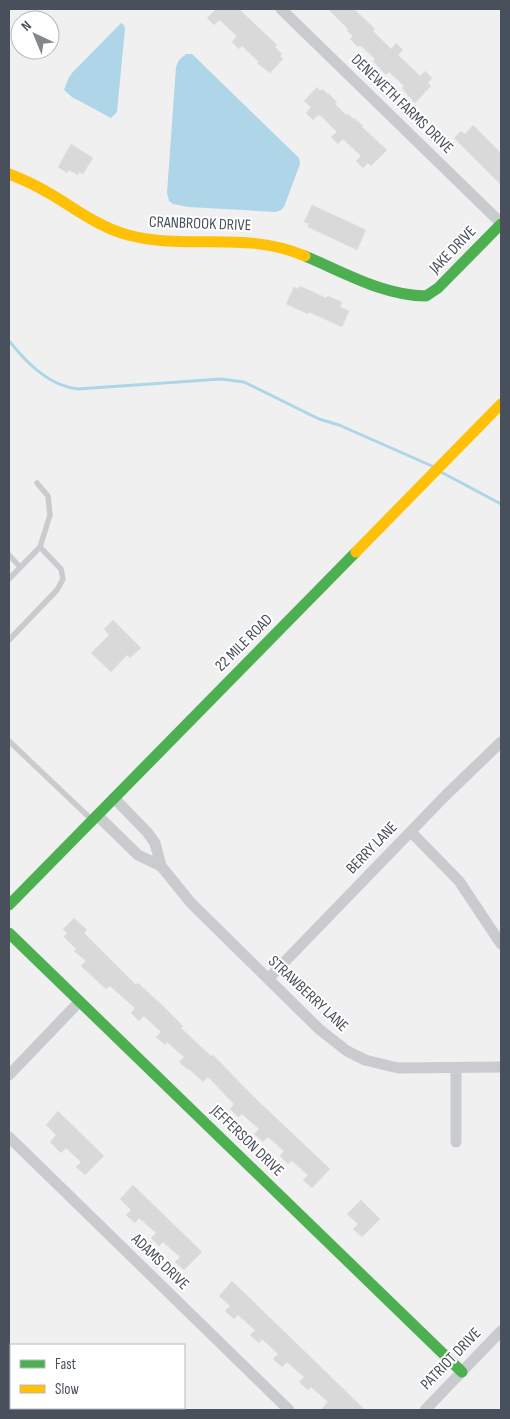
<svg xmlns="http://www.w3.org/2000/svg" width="510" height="1419" viewBox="0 0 510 1419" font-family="'Sofia Sans Condensed',sans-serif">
<rect width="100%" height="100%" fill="#f0f0f0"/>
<path fill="#aed5e8" d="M121,23L124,25L125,28L117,112L111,118L72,97L64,90L68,79L72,73Z
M186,54H192L299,158L300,164L284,207L281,210L276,212L188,207L173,204L169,201L167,193L176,67L179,60Z"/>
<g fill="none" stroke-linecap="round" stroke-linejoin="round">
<path stroke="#aed5e8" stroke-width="3" d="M9,341C27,363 49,386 78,389L221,379L244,382L319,419L339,425L432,466
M441,472L501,504"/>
</g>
<path fill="#d9d9da" stroke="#e1e2e3" d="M216,9H239L277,45L275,47L282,54L280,56L283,59L270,73L257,63L259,62L242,46L239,49L232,42L237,36L223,23L219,20L214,25L207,18Z
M328,9H354L375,29L373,31L391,49L396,43L403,50L398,55L420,76L425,71L432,78L428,83L431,86L415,103L402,88L404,86L389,72L386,75L373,61L375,59L360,45L358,47L350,39L353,36L347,31L348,29Z
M317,87L320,91L322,89L328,94V93L337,102L335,104L346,115L348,114L353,119L354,118L363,126L362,127L387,150L371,166L368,163L363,168L356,161L361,156L343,139L338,144L331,137L337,132L322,117L318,115L313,120L306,113L311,107L304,101Z
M473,125L501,153V185L454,138L461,131L465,134Z
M71,144L93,158L83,174L79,172L78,175L69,170L67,173L58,167Z
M312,205L366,230L357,250L308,227L309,224L304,222Z
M300,286L326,298L328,296L342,302L340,307L349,311L342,327L309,312L308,314L286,304L294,287L298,289Z
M113,620L141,648L130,658L127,655L111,672L91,653L109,635L104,629Z
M74,918L87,930L84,933L136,985L138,983L164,1007L183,1026L181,1028L211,1056L213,1055L256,1099L330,1169L312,1188L303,1180L308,1175L292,1161L288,1164L280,1156L284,1151L268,1137L263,1142L254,1134L259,1129L242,1114L238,1117L230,1109L234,1104L208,1077L203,1082L189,1069L188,1070L179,1062L184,1057L167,1042L165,1045L156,1037L161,1032L144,1016L139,1021L131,1013L135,1008L110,986L106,989L81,966L86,961L74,951L76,949L64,937L67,933L63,929Z
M58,1111L104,1156L85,1175L76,1167L81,1162L66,1148L61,1153L50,1142L56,1135L46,1125Z
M133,1185L202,1252L184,1270L175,1262L180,1257L163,1242L159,1246L151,1238L156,1233L139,1218L135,1223L126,1215L131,1210L120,1199Z
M361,1200L380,1219L362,1237L353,1229L358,1224L347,1214Z
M232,1281L326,1372L365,1410H321L328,1402L311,1387L308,1390L299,1382L304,1377L287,1362L282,1367L273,1359L278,1354L262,1339L259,1343L250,1335L255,1330L238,1315L234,1319L225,1311L230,1306L219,1296Z"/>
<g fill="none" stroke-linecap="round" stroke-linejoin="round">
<path stroke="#cacbce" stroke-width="5.5" d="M9,555L20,567
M9,579L40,547
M9,640L57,590L63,579L61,569L40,547L50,515L48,496L37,483
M9,741L91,819"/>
<path stroke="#cacbce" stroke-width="11" d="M281,9L501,223
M114,798L147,832L155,843L161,866L191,903L319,1029L347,1051L365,1060L398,1068L501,1067
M97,815L138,855L161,866
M411,832L459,881L501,944
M268,979L446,795L501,742
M456,1068V1142
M9,1075L79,1002
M9,1137L289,1410
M9,1349L11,1352
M69,1408L72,1410
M425,1410L501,1331"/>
<path stroke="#4caf50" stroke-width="11" d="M305,256C343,272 384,296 426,296L438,288L501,224
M9,905L356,552
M9,933L462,1372"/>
<path stroke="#ffc107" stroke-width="11" d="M9,174C25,180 39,187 54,196C77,210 101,228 128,235C188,251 244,230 305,256
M356,552L501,404"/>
</g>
<g text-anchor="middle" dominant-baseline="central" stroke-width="4" stroke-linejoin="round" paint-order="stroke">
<g font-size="16" fill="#48505b" stroke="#fff">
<text transform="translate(402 104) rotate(44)">DENEWETH FARMS DRIVE</text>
<text transform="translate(200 224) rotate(2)">CRANBROOK DRIVE</text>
<text transform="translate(453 250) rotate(-46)">JAKE DRIVE</text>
<text transform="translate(244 643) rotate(-45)">22 MILE ROAD</text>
<text transform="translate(372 848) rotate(-46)">BERRY LANE</text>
<text transform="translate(308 994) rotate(43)">STRAWBERRY LANE</text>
<text transform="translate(247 1141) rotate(44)">JEFFERSON DRIVE</text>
<text transform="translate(160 1262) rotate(44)">ADAMS DRIVE</text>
<text transform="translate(451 1359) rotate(-46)">PATRIOT DRIVE</text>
</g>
</g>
<rect width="510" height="1419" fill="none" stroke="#48505b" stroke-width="20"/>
<rect x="10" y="1344" width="175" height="65" fill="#ffffff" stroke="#b6b9bd"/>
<rect x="20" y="1360" width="25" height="8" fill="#4caf50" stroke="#b6b9bd"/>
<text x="55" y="1369" font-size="15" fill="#48505b">Fast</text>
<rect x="20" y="1385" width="25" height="8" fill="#ffc107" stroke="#b6b9bd"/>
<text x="55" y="1394" font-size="15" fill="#48505b">Slow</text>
<g transform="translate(35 35) rotate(316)"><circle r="24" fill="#ffffff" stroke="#b6b9bd"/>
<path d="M0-4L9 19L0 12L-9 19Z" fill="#83888f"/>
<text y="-8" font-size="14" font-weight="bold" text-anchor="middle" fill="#48505b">N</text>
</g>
</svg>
